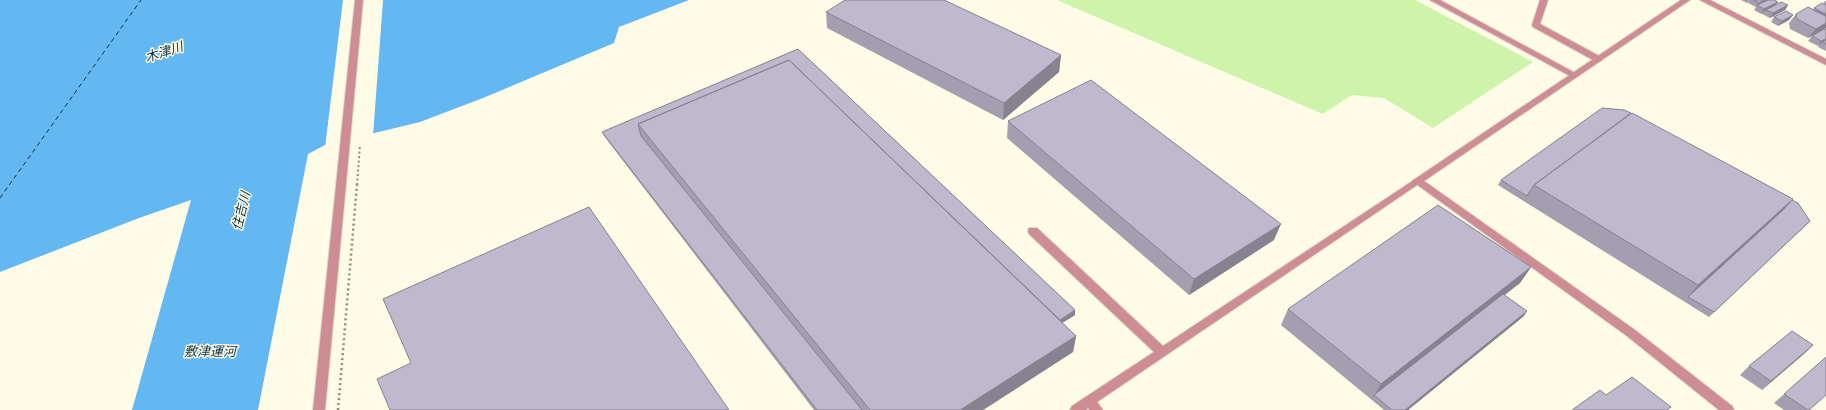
<svg xmlns="http://www.w3.org/2000/svg" width="1826" height="410" viewBox="0 0 1826 410" font-family="'DejaVu Sans','Noto Sans JP',sans-serif">
<rect width="100%" height="100%" fill="#fefbe6"/>
<path fill="#cdf4aa" d="M1057,0H1415L1533,62L1433,128L1384,98L1352,95L1323,114Z"/>
<path fill="#64b8f2" d="M0,0H689L619,27L614,43L483,98L420,122L325,145L308,154L258,410H132L191,200L139,218L0,272Z"/>
<path fill="#fefbe6" d="M343,0H383L373,136L325,148Z"/>
<g fill="none" stroke-linecap="round" stroke-linejoin="round">
<path stroke="#0d3149" stroke-width="1" stroke-dasharray="4.5 3.5" stroke-linecap="butt" d="M0,198L141,0"/>
<g stroke="#dad7c4" stroke-width="2">
<path id="service" d="M1430,0H1440L1579,75L1575,78L1572,77Z
M1540,0H1548L1540,24L1601,57L1602,59L1601,61H1595L1533,27L1532,25Z
M1417,178L1420,179L1422,181L1420,183L1097,402L1103,410H1090L1088,408L1086,410H1070L1072,406L1154,352L1029,234L1028,231L1029,228H1037L1163,346Z"/>
</g>
<g stroke="#dad7c4" stroke-width="2">
<path id="tertiary" d="M355,0H363L325,410H313Z
M1681,0H1690L1424,181L1635,330L1732,406L1734,410H1719L1627,336L1412,181Z
M1700,0H1710L1826,59V65Z"/>
</g>
<path stroke="#8f8c7e" stroke-width="2" stroke-dasharray="2 2.5" stroke-linecap="butt" d="M357,185L360,145"/>
<path stroke="#8f8c7e" stroke-width="2.5" stroke-dasharray="2 3" stroke-linecap="butt" d="M338,410L357,184"/>
<use href="#service" fill="#ce8d95" fill-rule="evenodd"/>
<use href="#tertiary" fill="#ce8d95" fill-rule="evenodd"/>
</g>
<path fill="#a49fb0" d="M1741,0H1774L1776,5H1788L1785,10L1770,18L1762,14L1764,12L1761,14L1754,10L1756,7L1748,3L1750,1L1747,3Z
M1825,1H1826V28L1824,29L1826,30V51L1818,47L1819,45L1818,46L1808,41L1812,36L1820,31L1808,38L1790,29L1789,23L1796,14L1813,10L1814,8L1823,4Z
M826,12L1061,55L1059,72L1003,120L827,28Z
M1793,15L1789,20L1778,26L1771,22L1774,17Z
M798,49L1075,310V315L1062,323L1076,336L1073,352L983,410H814L604,136L602,132Z
M1008,121L1274,240L1189,295L1007,138Z
M1501,180L1792,200L1810,221L1709,317L1498,185Z
M1531,267L1520,283L1504,295L1524,316L1408,410H1384L1281,325L1288,309Z
M1813,345L1762,390L1740,375L1749,366Z
M1826,357L1809,410H1784L1774,403Z"/>
<path fill="#868290" d="M1764,0H1769L1757,5L1759,3Z
M1778,2L1774,7L1766,10L1764,12L1761,14L1764,9Z
M1788,5L1785,10L1770,18L1773,13Z
M1793,15L1789,20L1778,26L1782,21Z
M1826,23V28L1825,29L1808,38L1816,29Z
M1826,39V41L1822,42L1818,46L1821,41Z
M1061,55L1059,72L1003,120L1004,103Z
M1793,199L1778,215L1688,297L1698,285Z
M1810,221L1805,226L1709,317L1714,312Z
M1281,224L1274,240L1189,295L1194,279Z
M1531,267L1520,283L1376,396L1374,395L1372,400L1381,384Z
M1075,310V315L1051,330L1052,325Z
M1527,311L1524,316L1408,410H1405Z
M1076,336L1073,352L983,410H960Z
M1813,345L1804,354L1762,390L1771,381Z"/>
<path fill="#bfb9cd" stroke="#868290" d="M845,0H944L1061,55L1004,103L826,12Z
M1754,0H1764L1759,3Z
M1768,0H1774L1778,2L1764,9L1757,5Z
M1781,2L1788,5L1773,13L1766,10Z
M1822,3L1826,5V14L1814,8Z
M1808,7L1826,16V23L1816,29L1797,19L1796,14Z
M1816,10L1826,15V16L1815,11Z
M1786,11L1793,15L1782,21L1774,17Z
M1824,29L1826,30V39L1821,41L1812,36Z
M1826,40V44L1822,42Z
M798,49L1075,310L1060,320L789,60L638,124L641,136L862,410H817L602,132Z
M789,60L1076,336L960,410H870L638,124Z
M1091,80L1281,224L1194,279L1008,121Z
M1602,108L1624,110L1631,113L1534,185L1527,196L1501,180Z
M1632,113L1793,199L1698,285L1534,185Z
M1792,200L1798,203L1810,221L1714,312L1688,297L1783,210Z
M1438,205L1531,267L1381,384L1288,309Z
M589,207L729,410H390L377,379L411,363L383,299Z
M1503,294L1527,311L1405,410H1392L1374,395Z
M1792,331L1813,345L1771,381L1749,366Z
M1826,357V395L1809,410H1808L1784,394Z
M1632,377L1671,407L1667,410H1572L1600,390L1606,395Z"/>
<g text-anchor="middle" dominant-baseline="central" stroke-width="3" stroke-linejoin="round" paint-order="stroke">
<g font-size="13" font-style="italic" fill="#0d3149" stroke="#fefbe6">
<text transform="translate(164 52) rotate(-18)">木津川</text>
<text transform="translate(241 211) rotate(-76)">住吉川</text>
<text x="210" y="351">敷津運河</text>
</g>
</g>
</svg>
